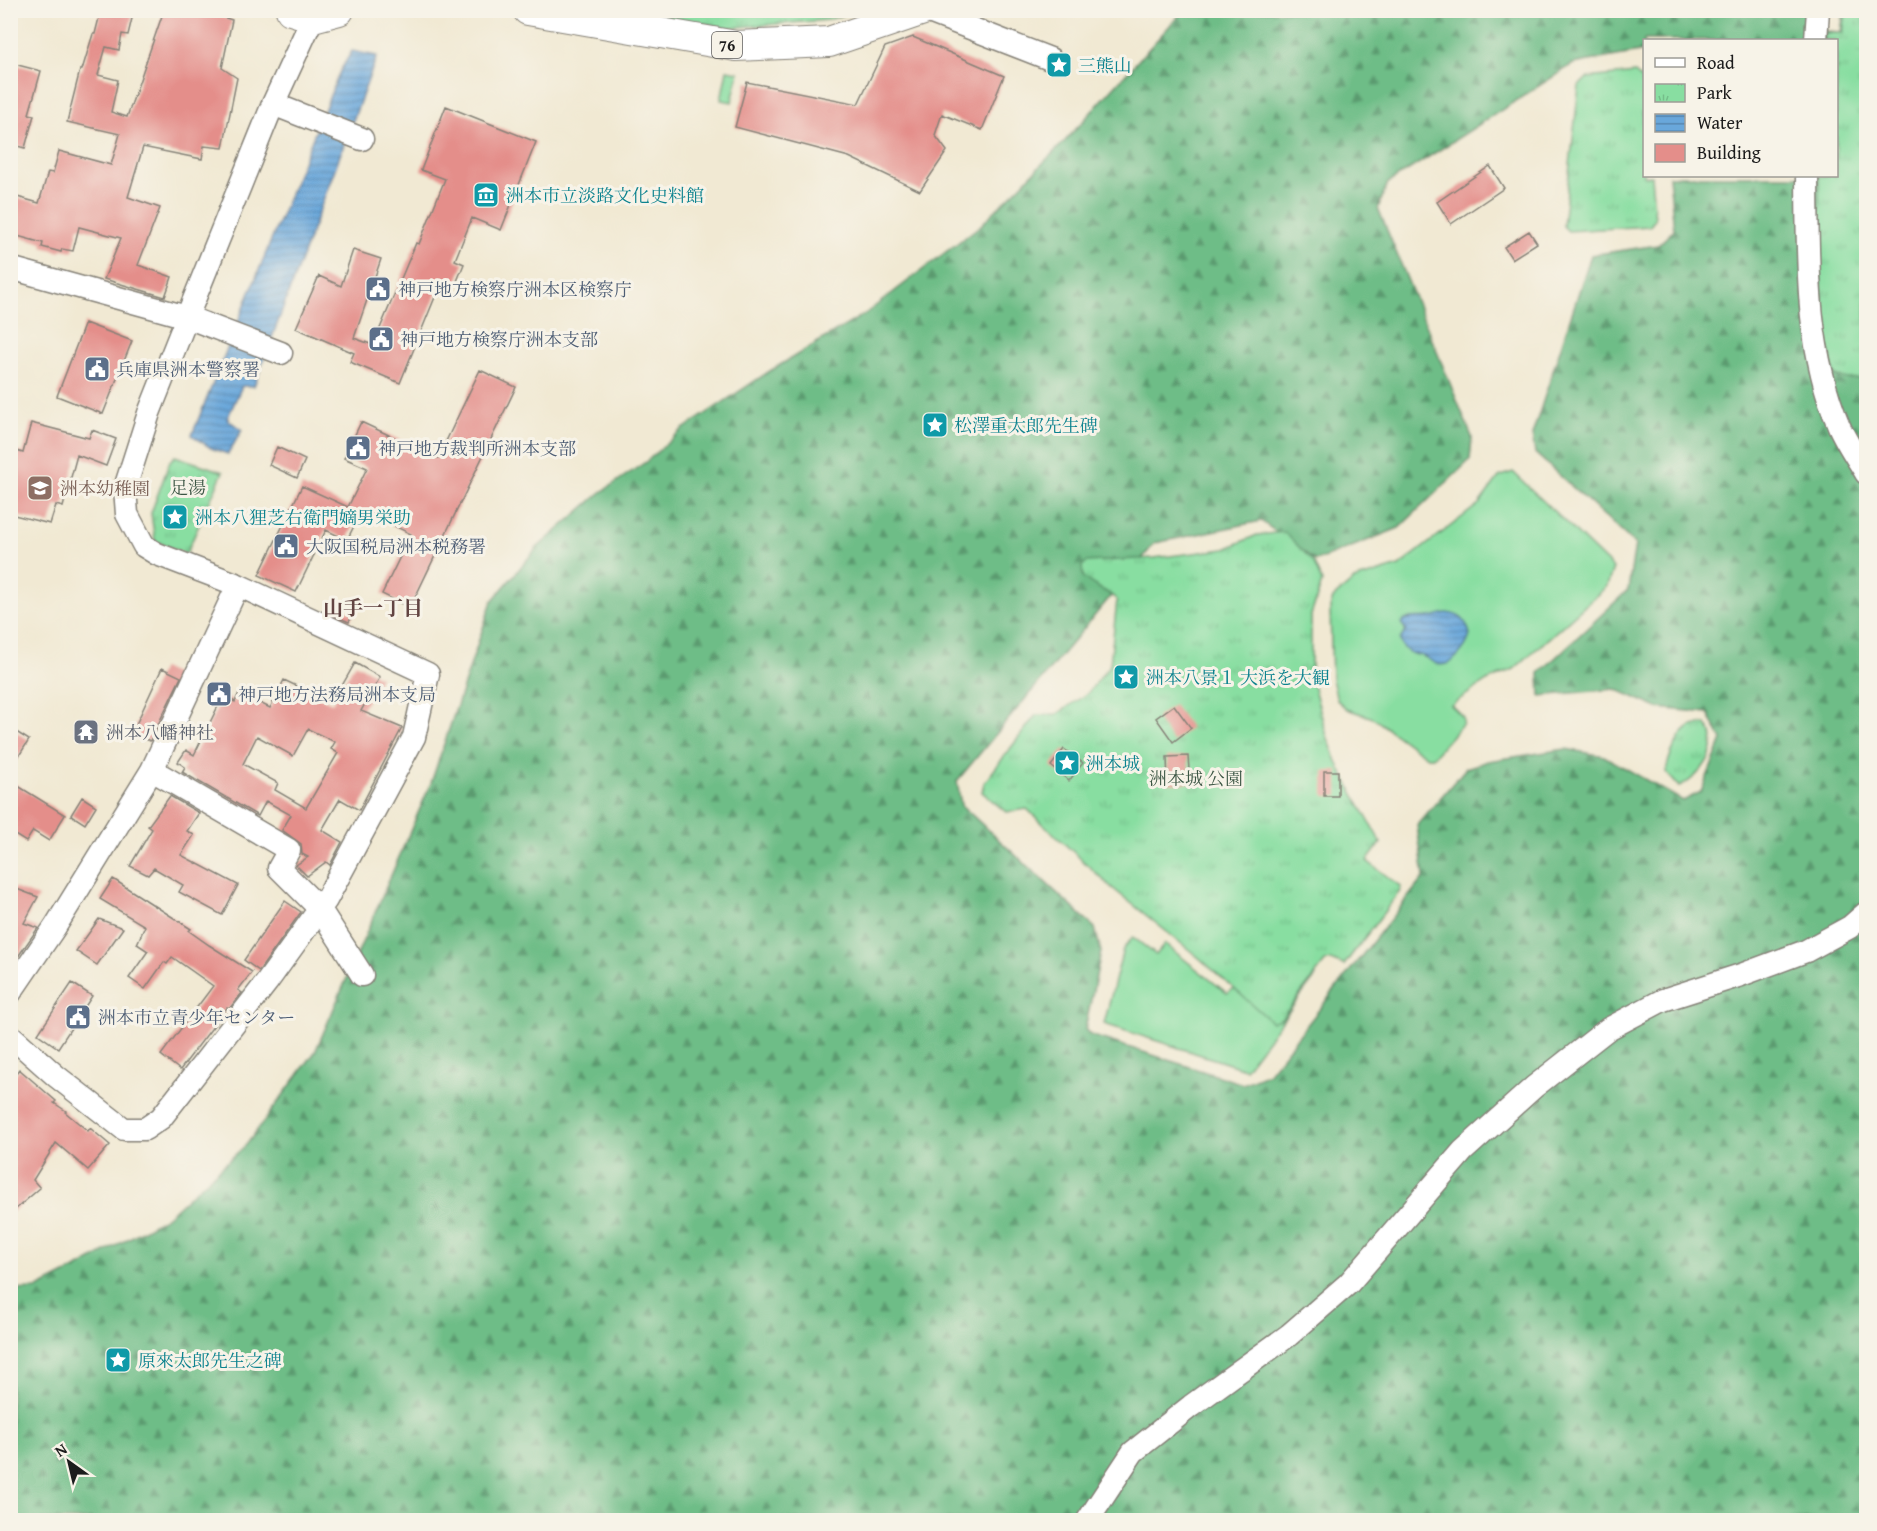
<svg xmlns="http://www.w3.org/2000/svg" width="1877" height="1531" viewBox="0 0 1877 1531" font-family="'Gentium Book Plus','Noto Serif JP',serif">
<defs>
<pattern id="forest-firs" width="22" height="20" patternUnits="userSpaceOnUse" patternTransform="scale(1.5)"><rect width="22" height="20" fill="#6ebd87"/><path d="M5 1l3.5 6h-7zM16 11l3.5 6h-7z" fill="#5a996e"/></pattern>
<pattern id="park-tufts" width="24" height="20" patternUnits="userSpaceOnUse" patternTransform="scale(1.5)"><rect width="24" height="20" fill="#88dea1"/><path d="M3 7l-1-3M5 7V3M7 7l1-3M15 17l-1-3M17 17v-4M19 17l1-3" fill="none" stroke="#75be8a"/></pattern>
<pattern id="water-rules" width="6" height="5" patternUnits="userSpaceOnUse" patternTransform="scale(1.5)"><rect width="6" height="5" fill="#69a7db"/><path d="M0 2.5h6" fill="none" stroke="#5687b1"/></pattern>
</defs>
<rect width="100%" height="100%" fill="#f7f3e8"/>
<filter id="ink" filterUnits="userSpaceOnUse"><feTurbulence type="fractalNoise" baseFrequency=".0167" numOctaves="2"/><feDisplacementMap in="SourceGraphic" scale="12" xChannelSelector="R" yChannelSelector="G"/><feConvolveMatrix kernelMatrix="1 2 1 2 8 2 1 2 1" color-interpolation-filters="sRGB"/></filter>
<filter id="wash" filterUnits="userSpaceOnUse"><feTurbulence type="fractalNoise" baseFrequency=".008" numOctaves="4" result="noise"/><feDisplacementMap in="SourceGraphic" scale="24" xChannelSelector="R" yChannelSelector="G"/><feGaussianBlur stdDeviation="1.35" result="paint"/><feColorMatrix in="noise" values="0 0 0 0 0 0 0 0 0 0 0 0 0 0 0 0 0 1.4 0 .05"/><feComposite in="paint" operator="in"/></filter>
<g filter="url(#wash)">
<rect width="100%" height="100%" fill="#f1e9d3"/>
<path fill="#88dea1" stroke="#527d5e" stroke-width="1.5" d="M727,70L739,72L732,102L721,100Z
M1513,472L1613,568L1607,586L1514,669L1487,681L1451,705L1463,717V723L1433,757H1427L1373,718L1347,709L1337,700L1332,679L1330,608L1333,598L1354,580L1399,566L1479,504L1499,477Z
M1248,925L1316,976L1245,1069L1104,1024L1123,949L1133,937L1156,955L1165,944L1227,993L1248,977Z"/>
<path fill="url(#forest-firs)" stroke="#456c52" stroke-width="1.5" fill-rule="evenodd" d="M1826,10L1824,31L1841,32L1844,11H1866V1520H11L10,1290L36,1289L81,1266L166,1217L247,1144L315,1052L431,783L492,601L537,548L600,493L647,461L683,429L770,371L865,314L981,225L1065,141L1183,11ZM1644,40H1836V176H1669L1674,230L1658,245L1591,255L1532,435L1535,453L1635,544L1628,590L1539,673L1540,696L1615,689L1658,708L1708,713L1722,740L1701,792L1683,801L1604,756L1566,749L1488,761L1466,768L1417,825L1424,877L1269,1073L1243,1084L1090,1035L1085,1029L1101,952L1095,928L961,805L957,781L1155,543L1261,521L1316,561L1399,528L1470,460L1472,437L1378,208L1388,183L1573,64L1644,51Z"/>
<path fill="url(#park-tufts)" stroke="#527d5e" stroke-width="1.5" d="M633,11H854L828,20L726,28Z
M1846,11H1866V378L1848,379L1835,376C1818,318 1819,237 1819,176H1836V40H1824L1825,33H1843Z
M1635,73L1643,80L1644,176H1651L1655,219L1650,226L1568,231L1563,226L1579,86L1587,78Z
M175,456L223,472L186,554L155,541L151,513L170,461Z
M1284,532L1313,561L1322,582L1311,615V677L1327,736L1340,769L1381,843L1367,861L1400,886V891L1344,965L1330,960L1325,962L1282,1018L1272,1022L1198,957L1111,887L1027,809L1006,812L982,792L984,783L1036,715L1057,714L1088,693L1110,665L1117,600C1107,590 1093,587 1083,577L1082,566L1087,562L1154,558L1225,549L1257,535Z
M1706,724C1724,748 1701,776 1679,787L1666,772C1668,759 1678,732 1692,726C1695,725 1702,725 1706,724Z"/>
<path fill="url(#water-rules)" stroke="#42627c" stroke-width="1.5" d="M352,51L377,56L254,386H242L227,419L242,430L228,454L211,448L192,435L340,71Z
M1446,613C1461,614 1467,621 1470,635C1467,646 1452,669 1437,664C1431,662 1427,657 1420,655C1411,654 1402,650 1400,640L1406,630L1401,623C1410,614 1419,619 1430,617C1436,616 1441,614 1446,613Z"/>
<g id="blocks">
<path fill="#e48e8a" fill-rule="evenodd" d="M101,10H134L128,35L122,34L119,50L106,47L98,75L118,80L111,112L127,117L164,10H201L232,20L222,68L237,78L223,148L204,146L202,159L143,147L128,197L160,208L138,265L172,277L165,297L104,279L121,238L79,227L73,251L62,249L61,252L42,247L43,243L10,234V195L39,203L48,172L53,173L59,151L111,165L120,134L67,122L80,70H82L93,34H95Z
M913,37L1004,76L982,130L942,114L935,135L947,151L920,191L849,157L735,127L747,82L858,104L885,47Z
M10,63L41,71L29,114L34,115L25,148L10,144Z
M446,106L536,142L501,230L472,218L455,260L464,264L455,286L442,280L400,383L350,362L354,353L296,328L319,276L341,286L353,250L381,259L354,338L373,345L416,243L419,244L445,179L421,170Z
M1490,166L1504,188L1451,224L1437,202Z
M1529,231L1537,243L1512,259L1504,247Z
M85,323L132,341L103,414L57,396Z
M480,370L516,387L410,608L382,594L411,534L362,510L347,540L326,530L296,592L259,575L302,486L348,507L367,468L344,458L361,422L438,458Z
M31,423L89,438L92,430L116,439L106,466L77,455L63,507L56,505L50,524L10,514V449L23,453Z
M277,447L305,460L297,478L269,465Z
M340,607L353,614L349,622L335,616Z
M355,663L380,677L361,711L402,728L359,810L340,799L322,830L342,842L330,865L326,862L307,876L296,865L308,857L302,854L301,844L282,830L291,815L266,801L258,816L182,772L185,767L178,762L186,750L194,755L223,696L235,702L239,693L270,708L284,680L332,703ZM308,729L335,742L331,749L338,753L306,808L275,790L278,783L243,764L257,736L293,756Z
M162,668L181,677L150,741L132,733Z
M1174,705L1191,728L1173,742L1156,718Z
M10,728L29,740L10,770Z
M1064,749L1083,763L1069,781L1051,766Z
M1188,756L1190,783L1168,784L1167,757Z
M1324,771H1338V796H1324Z
M10,781L65,815L49,841L33,831L26,842L10,832Z
M170,796L199,813L187,831L194,835L181,855L238,885L222,915L179,892L183,885L154,868L148,875L130,866L152,829L148,826Z
M82,797L96,806L85,824L71,815Z
M113,879L191,929L189,931L209,945L252,972L238,990L242,993L229,1009L227,1008L180,1070L161,1055L213,986L172,957L167,964L164,962L145,989L129,978L148,951L137,944L145,926L100,899Z
M14,888L38,897L24,923L38,928L10,968V896Z
M285,901L301,912L259,971L244,960Z
M99,919L123,928L97,965L76,951Z
M72,983L92,996L58,1048L38,1034Z
M19,1069L56,1101L54,1103L66,1111L65,1112L88,1131L90,1128L110,1145L88,1170L56,1143L33,1180L40,1188L10,1214V1081Z"/>
</g>
</g>
<g filter="url(#ink)">
<use href="#blocks" fill-opacity="0" stroke="#868278" stroke-width="1.5"/>
<g fill="none" stroke-linecap="round" stroke-linejoin="round">
<g stroke="#868278" stroke-width="25">
<path id="minor" d="M924,10L1050,59
M1816,40L1818,10
M273,104L362,139
M1807,176C1808,260 1805,346 1839,426C1846,442 1857,458 1866,473
M10,268L187,317L273,104L313,17
M152,770L289,850L279,868L319,908L362,975
M10,993L55,927L152,770L238,585
M10,1035L56,1076L124,1129H145L161,1118L267,982L326,900L414,737L428,674L238,585L157,554L144,546L127,514L125,488L149,413L187,317L281,353
M1088,1520L1133,1452L1191,1406L1289,1335L1349,1283L1463,1151L1534,1087L1608,1029L1663,1000L1741,975L1806,951L1850,927L1866,913"/>
</g>
<g stroke="#868278" stroke-width="32">
<path id="major" d="M291,10L313,17L339,10
M528,10L736,46L829,42L923,10"/>
</g>
<use href="#minor" stroke="#fff" stroke-width="22"/>
<use href="#major" stroke="#fff" stroke-width="30"/>
</g>
</g>
<defs>
<g id="sight-square" transform="scale(1.35)"><rect x="-9" y="-9" width="18" height="18" rx="4" fill="#0f9aa8" stroke="#f7f3e8"/><path d="M0-6L1.8-2.2L6-1.7L2.9 1.2L3.7 5.4L0 3.3L-3.7 5.4L-2.9 1.2L-6-1.7L-1.8-2.2Z" fill="#fff"/></g>
<g id="museum-square" transform="scale(1.35)"><rect x="-9" y="-9" width="18" height="18" rx="4" fill="#0f9aa8" stroke="#f7f3e8"/><path d="M0-6L6-3V-2H-6V-3ZM-5-1h2V3h-2ZM-1-1h2V3h-2ZM3-1h2V3H3ZM-6 4H6V6H-6Z" fill="#fff"/></g>
<g id="civic-square" transform="scale(1.35)"><rect x="-9" y="-9" width="18" height="18" rx="4" fill="#5c6f8a" stroke="#f7f3e8"/><path d="M-.6-6.5H3V-4.5H.6V-3L4-1V1h2V6H-6V1h2V-1L-.6-3ZM-1.2 2.5V6h2.4V2.5Z" fill="#fff"/></g>
<g id="school-square" transform="scale(1.35)"><rect x="-9" y="-9" width="18" height="18" rx="4" fill="#8d6e63" stroke="#f7f3e8"/><path d="M0-5L7-2L0 1L-7-2ZM-4 1L0 2.5L4 1V4Q0 6-4 4Z" fill="#fff"/></g>
<g id="temple-square" transform="scale(1.35)"><rect x="-9" y="-9" width="18" height="18" rx="4" fill="#6b7280" stroke="#f7f3e8"/><path d="M0-6L5-2H3V0L6.5 2.5H4V6H1.5V3h-3V6H-4V2.5H-6.5L-3 0V-2H-5Z" fill="#fff"/></g>
</defs>
<g fill-rule="evenodd">
<use href="#sight-square" x="1059" y="65"/>
<use href="#museum-square" x="486" y="195"/>
<use href="#civic-square" x="378" y="289"/>
<use href="#civic-square" x="381" y="339"/>
<use href="#civic-square" x="97" y="369"/>
<use href="#sight-square" x="935" y="425"/>
<use href="#civic-square" x="358" y="448"/>
<use href="#school-square" x="40" y="488"/>
<use href="#sight-square" x="175" y="517"/>
<use href="#civic-square" x="286" y="546"/>
<use href="#sight-square" x="1126" y="677"/>
<use href="#civic-square" x="219" y="694"/>
<use href="#temple-square" x="86" y="732"/>
<use href="#sight-square" x="1067" y="763"/>
<use href="#civic-square" x="78" y="1017"/>
<use href="#sight-square" x="118" y="1360"/>
</g>
<g text-anchor="middle" dominant-baseline="central" stroke-width="6" stroke-linejoin="round" paint-order="stroke">
<rect fill="#f7f3e8" stroke="#5e5c59" stroke-width="1.5" x="712" y="32" width="30" height="26" rx="4.5"/>
<g font-size="16" font-weight="bold" fill="#1c1c1c">
<text x="727" y="45">76</text>
</g>
<g font-size="18" fill="#0d838f" stroke="#f7f3e8" text-anchor="start">
<text x="1078" y="65">三熊山</text>
<text x="506" y="195">洲本市立淡路文化史料館</text>
<text x="954" y="425">松澤重太郎先生碑</text>
<text x="195" y="517">洲本八狸芝右衛門嫡男栄助</text>
<text x="1146" y="677">洲本八景１ 大浜を大観</text>
<text x="1086" y="763">洲本城</text>
<text x="138" y="1360">原來太郎先生之碑</text>
</g>
<g font-size="18" fill="#4e5e75" stroke="#f7f3e8" text-anchor="start">
<text x="398" y="289">神戸地方検察庁洲本区検察庁</text>
<text x="400" y="339">神戸地方検察庁洲本支部</text>
<text x="116" y="369">兵庫県洲本警察署</text>
<text x="378" y="448">神戸地方裁判所洲本支部</text>
<text x="306" y="546">大阪国税局洲本税務署</text>
<text x="238" y="694">神戸地方法務局洲本支局</text>
<text x="98" y="1017">洲本市立青少年センター</text>
</g>
<g font-size="18" fill="#3c5644" stroke="#f7f3e8">
<text x="188" y="487">足湯</text>
<text x="1196" y="778">洲本城 公園</text>
</g>
<g font-size="18" fill="#785e54" stroke="#f7f3e8" text-anchor="start">
<text x="60" y="488">洲本幼稚園</text>
</g>
<g font-size="18" fill="#5b616d" stroke="#f7f3e8" text-anchor="start">
<text x="106" y="732">洲本八幡神社</text>
</g>
<g font-size="20" font-weight="bold" fill="#624442" stroke="#f7f3e8">
<text x="373" y="607">山手一丁目</text>
</g>
</g>
<rect width="1877" height="1531" fill="none" stroke="#f7f3e8" stroke-width="36"/>
<rect x="1643" y="39" width="195" height="138" fill="#f7f3e8" stroke="#9f9d96" stroke-width="1.5"/>
<rect x="1655" y="58" width="30" height="9" fill="#ffffff" stroke="#9f9d96" stroke-width="1.5"/>
<text x="1697" y="69" font-size="18" fill="#1c1c1c">Road</text>
<rect x="1655" y="84" width="30" height="18" fill="url(#park-tufts)" stroke="#9f9d96" stroke-width="1.5"/>
<text x="1697" y="99" font-size="18" fill="#1c1c1c">Park</text>
<rect x="1655" y="114" width="30" height="18" fill="url(#water-rules)" stroke="#9f9d96" stroke-width="1.5"/>
<text x="1697" y="129" font-size="18" fill="#1c1c1c">Water</text>
<rect x="1655" y="144" width="30" height="18" fill="#e48e8a" stroke="#9f9d96" stroke-width="1.5"/>
<text x="1697" y="159" font-size="18" fill="#1c1c1c">Building</text>
<g transform="translate(69 1462) rotate(326)" stroke="#f7f3e8" stroke-width="4.5" paint-order="stroke">
<path d="M0-4.5L10 22L0 15L-10 22Z" fill="#1c1c1c"/>
<text y="-9" font-size="16" font-weight="bold" text-anchor="middle" fill="#1c1c1c">N</text>
</g>
</svg>
